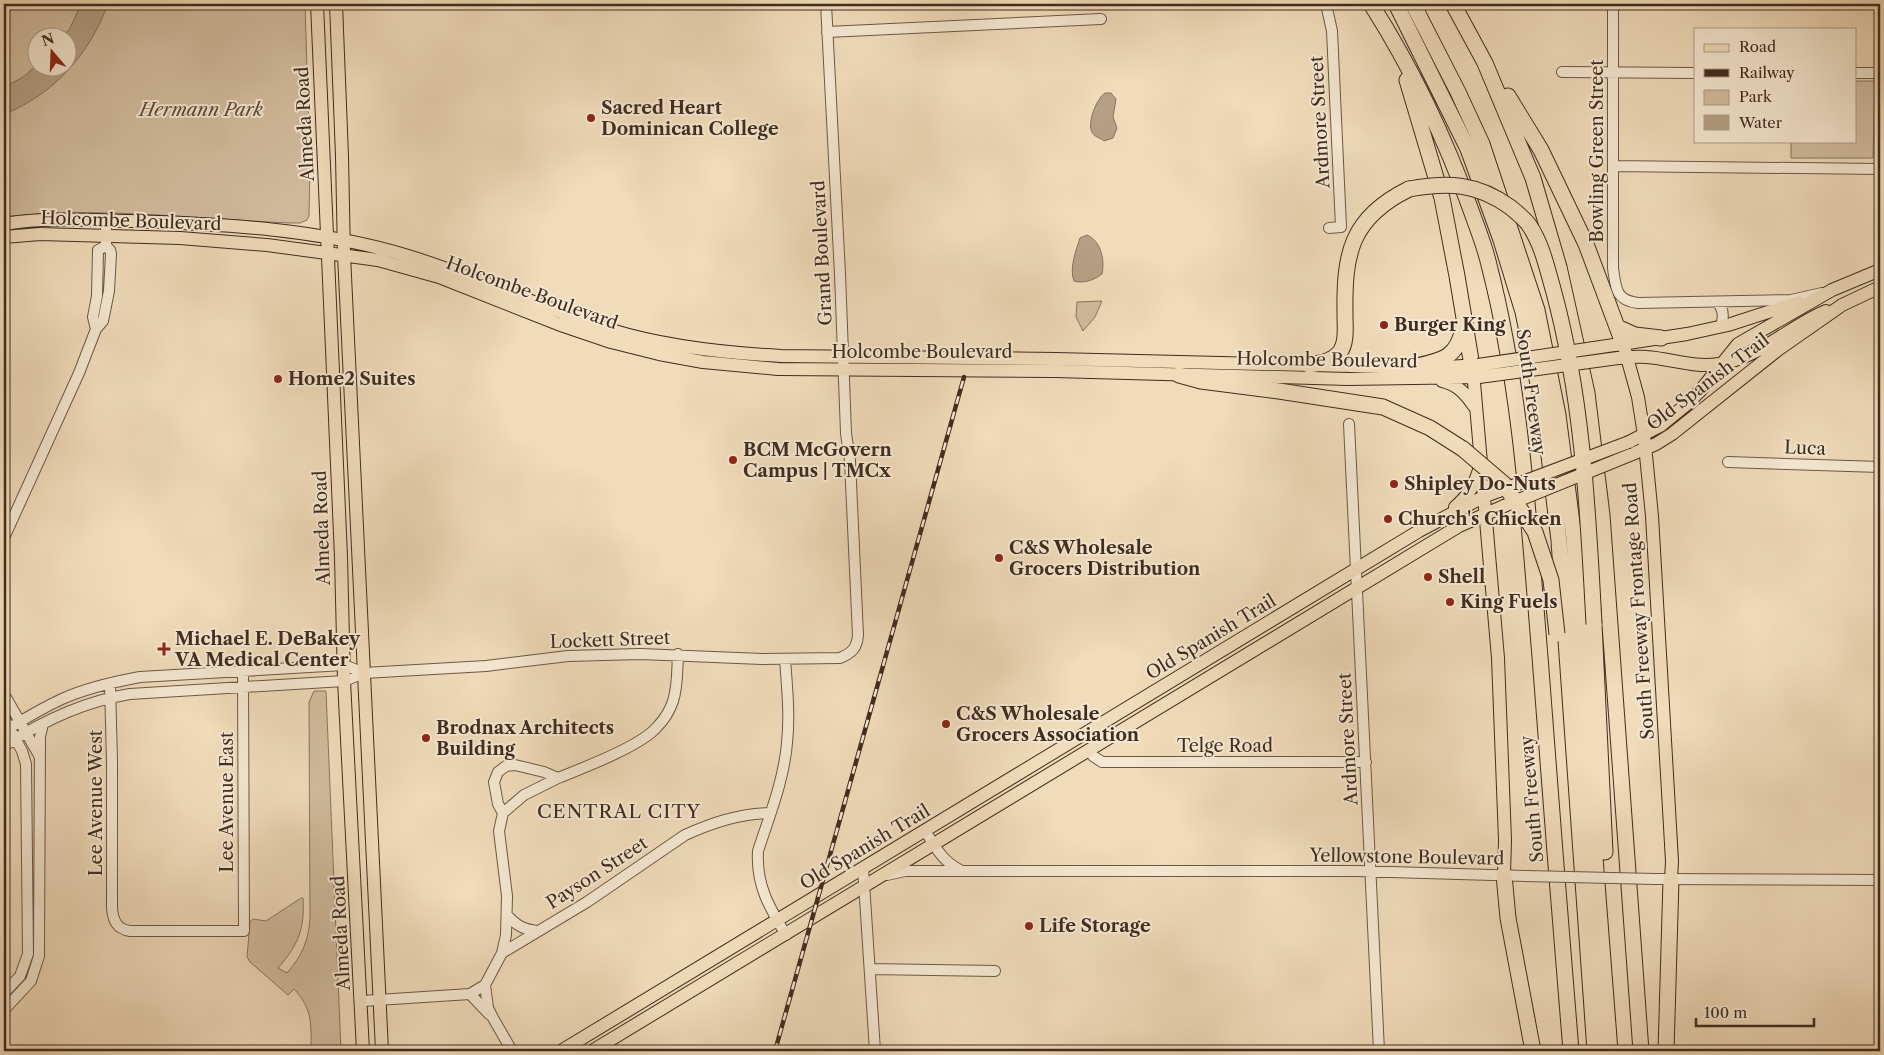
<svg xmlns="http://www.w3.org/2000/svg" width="1884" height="1055" viewBox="0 0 1884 1055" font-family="'Libre Caslon Text',serif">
<rect width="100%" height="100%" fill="#f0dbba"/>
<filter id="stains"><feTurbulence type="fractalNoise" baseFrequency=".004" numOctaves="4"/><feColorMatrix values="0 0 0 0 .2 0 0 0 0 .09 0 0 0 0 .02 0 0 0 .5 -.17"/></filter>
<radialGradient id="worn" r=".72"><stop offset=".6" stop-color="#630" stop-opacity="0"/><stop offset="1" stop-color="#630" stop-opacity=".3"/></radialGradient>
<path fill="#d2bda0" stroke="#897460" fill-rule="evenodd" d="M4,4H305L310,167L309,216L307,220L300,223H289C195,219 98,206 4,217ZM38,38H68V68H38Z
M1855,81H1875L1873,158H1791V141H1855Z
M1102,301L1095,317L1083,331L1076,317L1077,302Z
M314,691H326L341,1051H311C311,1025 313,1009 294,989L288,995L250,962L247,957L250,922L253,919L266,921L301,898H303C305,929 298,945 278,968L287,973C302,956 309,940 310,917L309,702Z"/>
<path fill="#b4a085" stroke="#86725c" d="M81,4H108C90,53 54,95 4,114V87L23,77L37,65L38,68H68V38L63,37L70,28Z
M1105,93H1111L1116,99L1113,117L1117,128L1113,138L1104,141C1101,138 1094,137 1092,132C1087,124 1096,99 1105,93Z
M1087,235C1101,241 1105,260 1102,274C1094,280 1084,284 1074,281C1069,269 1076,250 1080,238Z"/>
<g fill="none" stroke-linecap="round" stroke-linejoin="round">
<g stroke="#6c5846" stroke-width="12">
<path id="minor" d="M1326,4L1332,31L1341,227L1329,228
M1613,4V268C1616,288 1615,300 1638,303L1791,300L1822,293
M827,32L1101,19
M1562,72L1695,73
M1855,73H1880
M1613,166L1880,169
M1717,302C1724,309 1724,317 1721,326
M96,329L93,317L97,296L98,250L106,246
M1349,424L1379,1051
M1728,462L1880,467
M4,538L79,373L96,329L103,321L109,291L111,254L110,250L106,246V221
M785,659C787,687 790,715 787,743C784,780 769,817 758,851C756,885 769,907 786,935
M110,684L112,762V908C113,921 117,929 130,931H244L243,672
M4,694L40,757
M4,718L22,751L26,764L28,954L20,976L4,993
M4,731C23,720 42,708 62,699C86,688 113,682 140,677L344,665L364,673
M4,746C41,722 86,701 130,694L344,681L364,673L486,666L568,656L640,654L762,659L840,658C852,653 857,648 858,635L850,461L846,433L840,274L826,4
M1089,750L1093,756L1102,762H1366
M503,813L524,795L558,778
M925,831C936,847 941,860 960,870
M863,868L875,1051
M887,875L905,871H1357L1526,876
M1655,879L1880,880
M507,915C517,926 523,929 537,931
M502,953L587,902L685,835C713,822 740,813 770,813
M870,969L995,971
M485,985L488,1008L493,1018L512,1051
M470,994L489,1014
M362,1001L470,994L485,985L502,953L506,935L507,896L499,831L503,813L498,804L494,782L498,772L506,766L515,765L544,772L558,778C583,768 641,746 657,727C664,720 670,710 673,701C678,686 677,669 678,654
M4,1010L31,981L39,956L40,737L43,724"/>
</g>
<g stroke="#402c1f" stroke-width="14">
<path id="major" d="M317,4L341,557L344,681L363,1051
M336,4L342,156L344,255L382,1051
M4,224C46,217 89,220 131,221C224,224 320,229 408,256C477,277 543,308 611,330C666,347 724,353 781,356L1056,359L1432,368L1478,365
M4,237L40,234L180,238L267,245L378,260L439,277L558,324L611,342L659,354L703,362L778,369L1055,371L1348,379L1479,377
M1623,343L1638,397L1644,435L1652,516L1672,861L1671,880
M1615,345L1687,334L1728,325L1799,302
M1620,358C1629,357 1638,356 1647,357C1672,359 1694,368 1719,364C1759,358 1790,326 1826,311
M1473,371L1498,658L1505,840L1504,875
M1442,381C1458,385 1465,393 1474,406
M1629,442L1660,426L1687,404L1700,391L1738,344L1832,290L1880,270
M1630,455L1656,444L1672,434L1779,349L1842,305L1880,287
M1455,507C1468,496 1474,486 1479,470
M561,1051L1419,531L1483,497L1499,491
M592,1051L1459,526L1504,506"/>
</g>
<g stroke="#402c1f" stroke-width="17">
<path id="highway" d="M1371,4C1413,70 1446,140 1472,213C1478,230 1485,247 1489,265C1522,393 1529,526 1540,657C1550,788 1560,920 1571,1051
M1396,4L1468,149L1501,240L1523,312L1544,413L1559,541L1595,1051
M1413,4L1458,92L1482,144L1537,310L1558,415L1574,538L1589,780L1610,1051
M1453,4L1485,63L1533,178L1559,267L1587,393L1602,515L1641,1051
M1407,80L1442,198L1457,276L1472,366
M1508,96L1541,150L1586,244L1623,343
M1617,327L1635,335L1661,338
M1309,365C1320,363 1332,362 1340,352C1347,342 1345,327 1345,315C1344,254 1350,218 1409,189
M1412,367C1440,361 1458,359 1463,327
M1179,375L1201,381L1279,391L1383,407L1430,428L1463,449
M1594,624L1605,852
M1504,875L1508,918L1533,1051
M1666,1051L1671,880"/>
</g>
<use href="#minor" stroke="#f5e8d2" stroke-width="10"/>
<use href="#major" stroke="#f0dbba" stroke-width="12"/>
<use href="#highway" stroke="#f0dbba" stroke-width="15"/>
<g stroke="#402c1f" stroke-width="4.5">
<path id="rail" d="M775,1051L964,377"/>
</g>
<use href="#rail" stroke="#f5e8d2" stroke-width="2.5" stroke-dasharray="8" stroke-linecap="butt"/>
<g stroke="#6c5846" stroke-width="12" stroke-linecap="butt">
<path id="minor-bridge" d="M1526,876L1655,879"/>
</g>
<g stroke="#402c1f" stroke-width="14" stroke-linecap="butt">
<path id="major-bridge" d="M1478,365L1614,345
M1479,377L1618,358
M1499,491L1629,442
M1504,506L1630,455"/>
</g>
<g stroke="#402c1f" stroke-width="17" stroke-linecap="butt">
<path id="highway-bridge" d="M1409,189C1448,182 1477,183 1510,207C1516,212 1525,219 1529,225C1542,244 1547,268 1553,289C1583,398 1588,512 1594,624
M1463,449L1504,484L1535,532L1551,580L1557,634"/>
</g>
<use href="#minor-bridge" stroke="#f5e8d2" stroke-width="10"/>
<use href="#major-bridge" stroke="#f0dbba" stroke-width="12"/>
<use href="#highway-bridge" stroke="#f0dbba" stroke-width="15"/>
</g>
<g fill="#8f2418" stroke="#f5e8d2" stroke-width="2">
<circle cx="591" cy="118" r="5"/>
<circle cx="1384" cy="325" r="5"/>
<circle cx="278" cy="379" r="5"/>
<circle cx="733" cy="460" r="5"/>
<circle cx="1394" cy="484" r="5"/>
<circle cx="1388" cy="519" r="5"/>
<circle cx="999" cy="558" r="5"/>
<circle cx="1428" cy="577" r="5"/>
<circle cx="1450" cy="602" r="5"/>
<path d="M161.5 641.5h5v5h5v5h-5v5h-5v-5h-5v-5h5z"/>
<circle cx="946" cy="724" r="5"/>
<circle cx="426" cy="738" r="5"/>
<circle cx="1029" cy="926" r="5"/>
</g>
<g text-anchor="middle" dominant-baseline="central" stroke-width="4" stroke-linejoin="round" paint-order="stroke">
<g font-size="18" font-weight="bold" fill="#402c1f" stroke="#f5e8d2" text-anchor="start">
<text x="601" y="108">Sacred Heart<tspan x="601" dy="21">Dominican College</tspan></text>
<text x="1394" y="325">Burger King</text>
<text x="288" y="379">Home2 Suites</text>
<text x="743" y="450">BCM McGovern<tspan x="743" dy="21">Campus | TMCx</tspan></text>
<text x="1404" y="484">Shipley Do-Nuts</text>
<text x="1398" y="519">Church's Chicken</text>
<text x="1009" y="548">C&amp;S Wholesale<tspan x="1009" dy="21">Grocers Distribution</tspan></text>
<text x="1438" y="577">Shell</text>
<text x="1460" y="602">King Fuels</text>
<text x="175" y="639">Michael E. DeBakey<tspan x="175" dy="21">VA Medical Center</tspan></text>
<text x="956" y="714">C&amp;S Wholesale<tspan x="956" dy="21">Grocers Association</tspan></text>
<text x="436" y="728">Brodnax Architects<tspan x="436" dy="21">Building</tspan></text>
<text x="1039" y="926">Life Storage</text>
</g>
<g font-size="18" font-style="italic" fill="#5d4939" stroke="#f5e8d2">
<text x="201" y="110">Hermann Park</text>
</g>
<g font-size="18" fill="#402c1f" stroke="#f5e8d2">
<text transform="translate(1320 122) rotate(-93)">Ardmore Street</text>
<text transform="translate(305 124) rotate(-93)">Almeda Road</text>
<text transform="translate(1597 151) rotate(-90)">Bowling Green Street</text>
<text transform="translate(131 221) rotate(2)">Holcombe Boulevard</text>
<text transform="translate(822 253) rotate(-93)">Grand Boulevard</text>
<text transform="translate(532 293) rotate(20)">Holcombe Boulevard</text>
<text x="922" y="352">Holcombe Boulevard</text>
<text transform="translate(1327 360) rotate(1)">Holcombe Boulevard</text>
<text transform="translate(1708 382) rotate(-37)">Old Spanish Trail</text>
<text transform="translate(1531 392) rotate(82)">South Freeway</text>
<text transform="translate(1805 448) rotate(2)">Luca</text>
<text transform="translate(322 528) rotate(-92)">Almeda Road</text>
<text transform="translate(1639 611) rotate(-94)">South Freeway Frontage Road</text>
<text transform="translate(1211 637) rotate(-31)">Old Spanish Trail</text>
<text transform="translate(610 640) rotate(-2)">Lockett Street</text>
<text transform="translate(1348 739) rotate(-93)">Ardmore Street</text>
<text x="1225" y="746">Telge Road</text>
<text transform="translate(1532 799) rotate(-95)">South Freeway</text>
<text transform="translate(227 802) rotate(-90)">Lee Avenue East</text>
<text transform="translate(96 803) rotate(-90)">Lee Avenue West</text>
<text transform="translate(865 847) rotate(-31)">Old Spanish Trail</text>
<text transform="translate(1407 857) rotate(1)">Yellowstone Boulevard</text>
<text transform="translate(597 873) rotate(-33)">Payson Street</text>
<text transform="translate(341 933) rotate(-93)">Almeda Road</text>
</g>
<g font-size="19" letter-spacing="1" fill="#402c1f" stroke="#f5e8d2">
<text x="619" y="811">CENTRAL CITY</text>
</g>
</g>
<rect width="1884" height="1055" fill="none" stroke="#f0dbba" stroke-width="20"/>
<rect x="5" y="5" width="1874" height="1045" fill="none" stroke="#402c1f" stroke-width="2.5"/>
<rect x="10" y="10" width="1864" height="1035" fill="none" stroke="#402c1f"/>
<rect x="1694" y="28" width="162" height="115" fill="#f5e8d2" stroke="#ad9d8a"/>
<rect x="1704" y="44" width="25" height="8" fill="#f0dbba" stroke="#ad9d8a"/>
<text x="1739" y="52" font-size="15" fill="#402c1f">Road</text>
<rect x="1704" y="69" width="25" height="8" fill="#402c1f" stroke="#ad9d8a"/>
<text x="1739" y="78" font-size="15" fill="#402c1f">Railway</text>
<rect x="1704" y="90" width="25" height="15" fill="#d2bda0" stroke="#ad9d8a"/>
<text x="1739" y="102" font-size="15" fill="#402c1f">Park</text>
<rect x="1704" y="115" width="25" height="15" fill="#b4a085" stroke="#ad9d8a"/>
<text x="1739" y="128" font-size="15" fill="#402c1f">Water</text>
<g transform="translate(52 52) rotate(341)"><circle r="24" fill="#f5e8d2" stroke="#ad9d8a"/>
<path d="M0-4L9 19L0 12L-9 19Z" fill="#8f2418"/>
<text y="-8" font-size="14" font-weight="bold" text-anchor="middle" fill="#402c1f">N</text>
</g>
<path d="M1696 1018v8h118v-8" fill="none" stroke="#402c1f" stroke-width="2.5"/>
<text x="1704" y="1018" font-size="15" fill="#402c1f" stroke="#f5e8d2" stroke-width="4" paint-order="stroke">100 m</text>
<rect width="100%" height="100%" filter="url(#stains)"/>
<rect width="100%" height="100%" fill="url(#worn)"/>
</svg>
